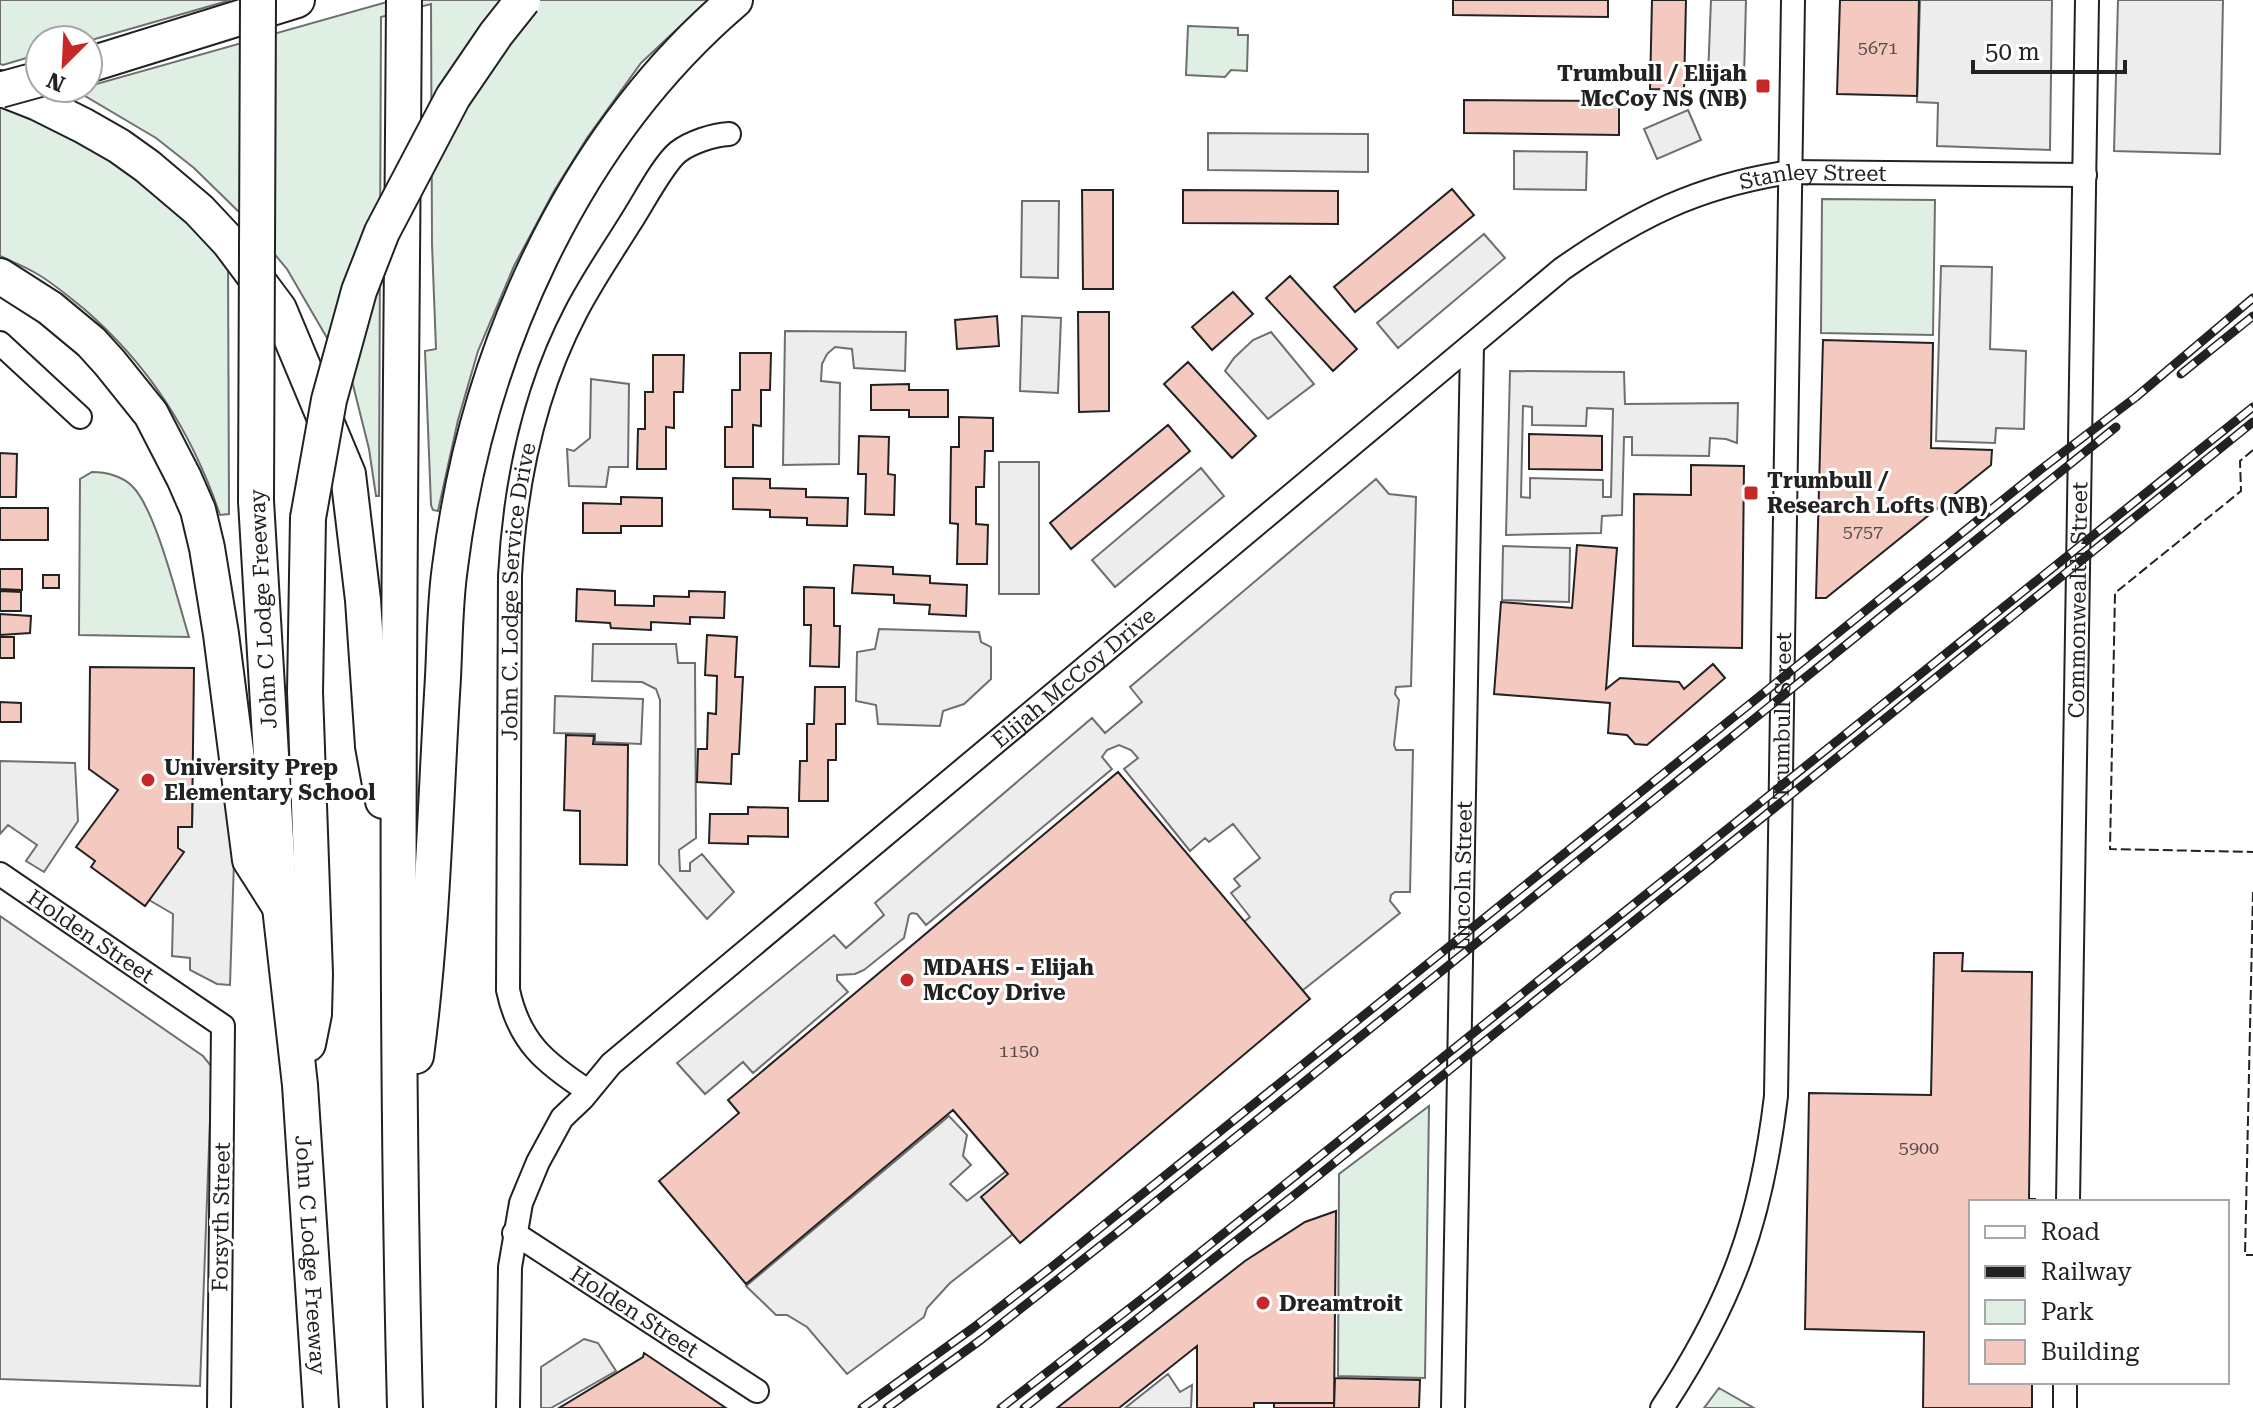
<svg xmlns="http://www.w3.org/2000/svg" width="2253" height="1408" viewBox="0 0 2253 1408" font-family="'Roboto Serif',serif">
<rect width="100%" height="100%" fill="#fff"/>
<path fill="#e0efe3" stroke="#6f6f6f" stroke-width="2" d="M0,0H231L88,41L40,40V54L3,65L0,64Z
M394,0H708L641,63L587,138L554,191L514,266L478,351L458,420L438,511L433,510L431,505L425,351L436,349L432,244L431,4L381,17L379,496H376L369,449L352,381L287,269L240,213L194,168L156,138L75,90Z
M1188,26L1238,28V35H1248L1247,71L1231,70L1225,77L1186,75Z
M0,103L122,162L228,256L229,514L220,515C192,432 149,365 83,308C69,297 54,284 39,275C26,267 13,262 0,256Z
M1822,199L1935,200L1933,335L1821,333Z
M92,472C106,472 122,476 132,486C156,509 178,602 189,637L79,635L80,479Z
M1429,1106L1425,1378L1338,1376L1339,1174Z
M1719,1388L1754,1408H1704Z"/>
<path fill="#ededed" stroke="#6f6f6f" stroke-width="2" fill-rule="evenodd" d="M1711,0H1746L1744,78L1708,77Z
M1920,0H2052L2050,150L1937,146L1938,103L1917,102Z
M2118,0H2223L2220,154L2114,151Z
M1688,110L1701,140L1657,159L1644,129Z
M1208,133L1368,134V172L1208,170Z
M1514,151L1587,152L1586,190L1514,189Z
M1022,201H1059L1058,278L1021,277Z
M1484,234L1505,258L1398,348L1377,323Z
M1941,266L1992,267L1990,349L2026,351L2024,429L1996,428L1995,443L1936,441Z
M1022,316L1061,318L1058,393L1020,391Z
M785,331L906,332L905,371L854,368L852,349L835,347L827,354L822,364L821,381L840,383L839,464L783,465Z
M1271,332L1314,384L1268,419L1225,371L1234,358L1253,340Z
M1510,371L1624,372L1625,404L1738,403L1737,443L1726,439L1710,438L1709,456L1632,455V437H1624L1622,515L1602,516L1601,533L1506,535ZM1523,406L1532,407V425L1586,426L1587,408L1613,409L1611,497H1603V480L1530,478V498L1521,497Z
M591,379L629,384L628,467H609L606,487L569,486L567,449L574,451L590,438Z
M999,462H1039V594H999Z
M1201,468L1224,496L1115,587L1092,560Z
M1376,479L1389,494L1416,497L1411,686L1396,687L1395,694L1399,700L1394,745L1396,750H1413L1410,892H1395L1391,895L1390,901L1400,913L1269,1017L1212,947L1250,917L1231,893L1240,886L1234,879L1260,858L1233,824L1209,842L1205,838L1190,851L1124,769L1138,758L1131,750L1119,745L1107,750L1102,757L1112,769L926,925L917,914L912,913L909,915L904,938L864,970L855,974L837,975V980L848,992L753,1073L743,1062L705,1094L677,1063L834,935L846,948L884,915L875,903L1092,718L1105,733L1142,702L1130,687Z
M1503,546L1570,548L1569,602L1502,600Z
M879,629L979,632L981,642L991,647V679L964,704L943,711L940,726L878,724L876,705L856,701L857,652L875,649Z
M593,644H676L678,663H695L696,838L679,850L680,871H690V863L702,854L734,892L707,919L659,864L660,700L656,689L642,682L592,681Z
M555,696L643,699L641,744L595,742V734L554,733Z
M0,761L75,763L78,821L44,872L26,861L37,845L8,825L0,834Z
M225,788L234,861L230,985L217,984L190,970V958L172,956L173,914L149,900L178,848V827H192L193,790Z
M0,916L203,1056L212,1067L200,1386L0,1379Z
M1129,1077L1163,1118L950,1283L927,1308L924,1317L847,1374L807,1327L787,1315H776L746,1286L949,1116L967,1135L963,1156L971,1165L950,1184L967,1201Z
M584,1339L598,1343L616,1371L551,1408H541V1367Z
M1168,1374L1180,1392L1192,1385L1191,1408H1125Z"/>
<path fill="#f3c9c0" stroke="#222" stroke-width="2" d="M1453,0H1608V17L1453,15Z
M1652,0H1686L1684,90L1650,89Z
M1840,0H1919L1917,96L1837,94Z
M1464,100L1619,101V135L1464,133Z
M1452,189L1474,215L1355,312L1334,287Z
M1082,190H1113V289H1083Z
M1183,190L1338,191V224L1183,223Z
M1290,276L1357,349L1333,371L1266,298Z
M1233,292L1253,314L1212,350L1192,327Z
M1078,312H1109V411L1079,412Z
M997,316L999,346L957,349L955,320Z
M1823,340L1933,343L1931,448L1992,450L1991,465L1826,598H1816Z
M740,353H771L770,390H761V426L753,425V467H725V427H732V390H740Z
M653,355H684L683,392H674V428L666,427V469H637L638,429H645V392H653Z
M1188,362L1256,436L1232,458L1164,384Z
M909,384V390H948V417H909V410H871V385Z
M959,417L993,418V451H985L984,487H976V524L988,525L987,564H957L958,524L950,523L951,447H959Z
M1168,425L1190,451L1071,549L1050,523Z
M1529,434L1602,436V470L1529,469Z
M859,436L889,437L888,474L895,475L894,515L865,514L866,474H858Z
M0,453L17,454L16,497H0Z
M1691,465L1744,466L1742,648L1633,646L1634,494L1691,495Z
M733,478L770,479V488L806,489V497L848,498L847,526L807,525V518L770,517V510L733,509Z
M621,497L662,498V526H621V533H583V503L621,504Z
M0,508H48V540H0Z
M1577,545L1617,548L1606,689L1620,678L1679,682L1684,689L1713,664L1725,678L1647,745L1635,744L1627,735L1608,733L1610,703L1494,694L1501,602L1572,608Z
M854,565L893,567V574L930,576V583L967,585L966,616L929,614L930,605L894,603V595L852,593Z
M0,569H22V590L0,589Z
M43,575H59V588H43Z
M804,587L834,588V626H840L839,667L810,666L811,625H804Z
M577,589L615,591V605L654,606V596L689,597V591L725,592L724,618L690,617V624L651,622V630L611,628L610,623L576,621Z
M0,591L21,592V611H0Z
M0,614L31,616L30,633L0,635Z
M707,635L737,637L735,677H743L739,754H732L731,784L697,782L698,749H707L708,713L716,714L717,676L705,675Z
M0,637H14V658H0Z
M90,667L194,668L192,827H178V848L184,852L145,906L91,867L95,861L76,847L118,790L89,769Z
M815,687H845V724H836V760H828V801H799L800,761H807V724H814Z
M0,702L21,703V722H0Z
M566,735L594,736L593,744L628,745L627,865L580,864V811L564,810Z
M1118,772L1310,999L1020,1243L981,1197L1008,1174L953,1110L746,1284L659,1181L739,1113L728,1100Z
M748,807L788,808V837L748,836V844L709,843L710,814H748Z
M1934,953H1963L1962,971L2032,972L2029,1199H2035V1202H1971V1382H2032V1408H1923L1924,1332L1805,1329L1809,1093L1931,1095Z
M1336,1211L1334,1408H1274V1403H1254V1408H1197V1346L1119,1408H1057L1245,1261L1305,1222Z
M1336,1211L1334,1406V1403H1254V1408H1197V1346L1119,1408H1057L1245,1261L1305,1222Z
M644,1353L726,1408H559L643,1357Z
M1335,1378L1420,1380L1419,1408H1334Z
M1274,1403H1334V1408H1274Z"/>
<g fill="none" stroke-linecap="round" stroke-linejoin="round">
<g stroke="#222" stroke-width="26">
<g id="minor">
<path d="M0,343L80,417"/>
<path id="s1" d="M0,874L223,1026L219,1408"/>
<path id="s2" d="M588,1091C545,1063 519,1042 508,990L510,576C515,484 533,394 576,312C592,281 612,252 630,223C642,205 663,164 678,152C691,142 713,135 729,134"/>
<path id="s3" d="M2068,1202L2087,0"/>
<path id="s4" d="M514,1233L757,1391"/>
<path id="s5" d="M508,1408L510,1267L521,1203L538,1162L562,1118L583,1098L611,1064L1562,269C1638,216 1698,186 1790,172L2085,175"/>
<path id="s6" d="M1453,1408L1472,345"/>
<path id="s7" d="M1662,1408C1732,1302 1761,1222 1776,1096L1793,0"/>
<path d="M2065,1408V1382"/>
</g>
</g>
<g stroke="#222" stroke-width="38">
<g id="highway">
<path d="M404,0C401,469 393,939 405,1408"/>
<path d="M88,65L297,0"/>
<path d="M0,88L38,103L84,126L119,146L147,166L199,210L229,242L279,309L348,474L363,600L373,746L383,801"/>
<path d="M0,276L50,308L91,342L110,363L151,414L184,478L198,510L207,548L221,634L250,860L278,904"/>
<path id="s8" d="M256,501L280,907L300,1085L321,1408"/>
<path d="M308,518L305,692L315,974L314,1014L308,1044"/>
<path d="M416,1056C432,936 435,815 442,694C445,652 444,608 450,567C476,356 571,140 735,0"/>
</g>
</g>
<use href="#minor" stroke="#fff" stroke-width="22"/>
<use href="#highway" stroke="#fff" stroke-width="34"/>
<g stroke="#222" stroke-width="9">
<path id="rail" d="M2181,374L2253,316
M862,1408L973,1328L1053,1266L2040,470L2136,397L2253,298
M887,1408L982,1339L1123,1228L2116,427
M1001,1408L1152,1291L2253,407
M1024,1408L1298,1192L2253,422"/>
</g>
<use href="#rail" stroke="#fff" stroke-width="6" stroke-dasharray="18" stroke-linecap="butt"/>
<g stroke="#222" stroke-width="38" stroke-linecap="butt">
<path id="highway-bridge" d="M0,90L40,79
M256,501L258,0
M308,518L329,400L359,291L382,232L453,97L496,34L523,0"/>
</g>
<use href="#highway-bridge" stroke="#fff" stroke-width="34"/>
<path stroke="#222" stroke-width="2" stroke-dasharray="10 4" stroke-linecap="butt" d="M2253,450L2240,461L2241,491L2115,593L2110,849L2253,852
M2253,892L2245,1255H2253"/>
</g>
<g fill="#c62828" stroke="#fff" stroke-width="3">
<rect x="1755" y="78" width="16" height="16" rx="4"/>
<rect x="1743" y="485" width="16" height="16" rx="4"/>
<circle cx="148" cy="780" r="8"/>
<circle cx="907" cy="980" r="8"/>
<circle cx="1263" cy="1303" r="8"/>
</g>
<g text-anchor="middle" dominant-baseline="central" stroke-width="6" stroke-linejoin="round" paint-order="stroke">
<g font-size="18" fill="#564c4a">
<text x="1878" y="47">5671</text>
<text x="1863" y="531">5757</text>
<text x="1019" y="1050">1150</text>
<text x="1919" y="1147">5900</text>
</g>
<g font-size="22" font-weight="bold" fill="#222" stroke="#fff" text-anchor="start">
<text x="1747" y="73" text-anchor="end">Trumbull / Elijah<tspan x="1747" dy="25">McCoy NS (NB)</tspan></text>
<text x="1767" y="480">Trumbull /<tspan x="1767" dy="25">Research Lofts (NB)</tspan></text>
<text x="164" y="767">University Prep<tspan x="164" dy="25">Elementary School</tspan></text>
<text x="923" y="967">MDAHS - Elijah<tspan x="923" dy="25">McCoy Drive</tspan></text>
<text x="1279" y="1303">Dreamtroit</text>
</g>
<g font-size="22" fill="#222" stroke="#fff">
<text stroke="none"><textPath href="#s5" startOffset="1886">Stanley Street</textPath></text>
<text stroke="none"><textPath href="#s2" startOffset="532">John C. Lodge Service Drive</textPath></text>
<text stroke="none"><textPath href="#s3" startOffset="602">Commonwealth Street</textPath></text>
<text transform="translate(263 609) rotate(-93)">John C Lodge Freeway</text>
<text stroke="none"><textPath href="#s5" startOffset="976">Elijah McCoy Drive</textPath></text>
<text stroke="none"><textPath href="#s7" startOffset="716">Trumbull Street</textPath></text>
<text stroke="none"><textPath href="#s6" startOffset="532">Lincoln Street</textPath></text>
<text stroke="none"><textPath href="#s1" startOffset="110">Holden Street</textPath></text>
<text transform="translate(221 1217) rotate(-89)">Forsyth Street</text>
<text stroke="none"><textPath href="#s8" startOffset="756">John C Lodge Freeway</textPath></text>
<text stroke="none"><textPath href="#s4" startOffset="144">Holden Street</textPath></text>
</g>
</g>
<rect x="1969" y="1200" width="260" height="184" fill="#ffffff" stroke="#a7a7a7" stroke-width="2"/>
<rect x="1985" y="1226" width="40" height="12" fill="#ffffff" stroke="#a7a7a7" stroke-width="2"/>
<text x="2041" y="1240" font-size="24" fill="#222222">Road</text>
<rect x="1985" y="1266" width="40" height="12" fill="#222222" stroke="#a7a7a7" stroke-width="2"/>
<text x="2041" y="1280" font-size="24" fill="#222222">Railway</text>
<rect x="1985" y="1300" width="40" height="24" fill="#e0efe3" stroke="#a7a7a7" stroke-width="2"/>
<text x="2041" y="1320" font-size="24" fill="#222222">Park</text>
<rect x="1985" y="1340" width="40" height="24" fill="#f3c9c0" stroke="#a7a7a7" stroke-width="2"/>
<text x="2041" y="1360" font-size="24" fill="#222222">Building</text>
<g transform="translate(64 64) rotate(204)"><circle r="38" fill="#ffffff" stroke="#a7a7a7" stroke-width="2"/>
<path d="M0-6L14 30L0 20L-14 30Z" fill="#c62828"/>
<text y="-12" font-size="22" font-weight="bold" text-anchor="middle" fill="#222222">N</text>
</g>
<path d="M1973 60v12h152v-12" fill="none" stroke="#222222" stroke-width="4"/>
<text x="1985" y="60" font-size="24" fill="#222222" stroke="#ffffff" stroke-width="6" paint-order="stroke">50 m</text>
</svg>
